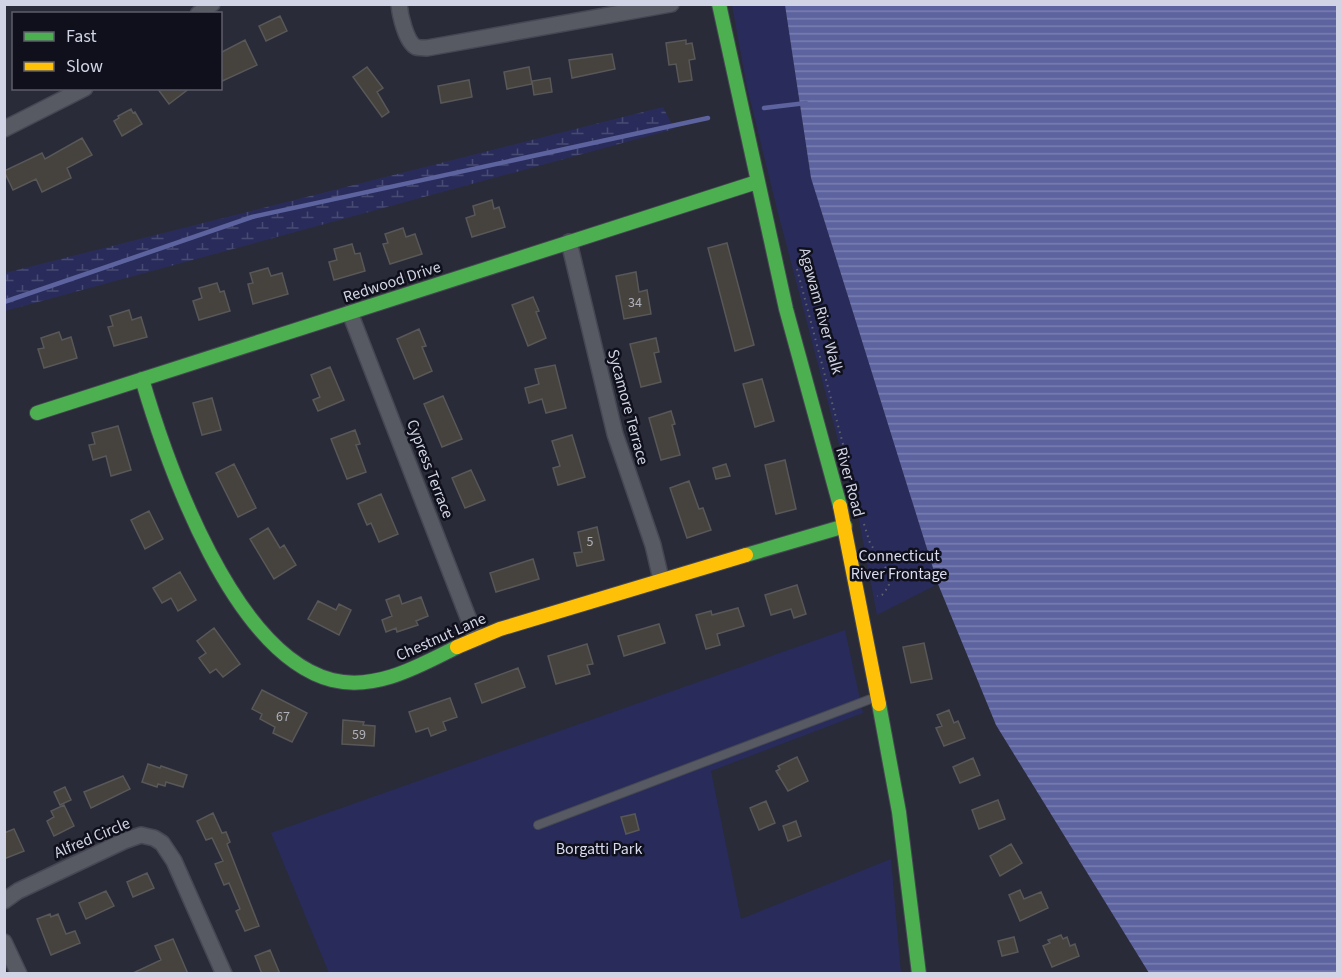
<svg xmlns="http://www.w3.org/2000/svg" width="1342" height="978" viewBox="0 0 1342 978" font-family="'Source Sans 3',sans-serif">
<defs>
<pattern id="wetland-marsh" width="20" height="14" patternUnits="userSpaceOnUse" patternTransform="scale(1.5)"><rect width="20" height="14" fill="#292c5b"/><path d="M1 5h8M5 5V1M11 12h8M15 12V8" fill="none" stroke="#474a72"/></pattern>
<pattern id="water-rules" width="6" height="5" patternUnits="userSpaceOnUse" patternTransform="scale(1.5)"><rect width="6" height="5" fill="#5c639f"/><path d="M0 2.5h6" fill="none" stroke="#7a80b1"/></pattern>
</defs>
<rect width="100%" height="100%" fill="#292b38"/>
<path fill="url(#wetland-marsh)" d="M663,107L674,129L5,311V273Z"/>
<path fill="#292c5b" d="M732,5H785L811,178L938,584L877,615L859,520L777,209L747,87Z
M845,630L863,713L711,771L741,919L891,859L901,973H329L271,833Z"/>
<path fill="url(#water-rules)" d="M785,5H1337V973H1149L996,725L938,584L811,178Z"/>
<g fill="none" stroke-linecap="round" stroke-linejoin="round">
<path stroke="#5c639f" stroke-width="4.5" d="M764,108L806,103
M4,302L252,217L708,118"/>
</g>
<path fill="#46423e" stroke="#595858" stroke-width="1.5" d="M280,16L287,31L266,41L259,26Z
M245,40L257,65L220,82V53Z
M686,40V44L692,43L695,59L689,60L692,80L679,82L676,64L669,65L666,43Z
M612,54L615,69L572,78L569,60Z
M367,67L383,88L377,92L389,112L382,117L353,77Z
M529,67L532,84L507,89L504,72Z
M550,78L552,92L534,95L532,81Z
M469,80L472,97L441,103L438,86Z
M157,88H190L169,104Z
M131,109L133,113L135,112L142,124L122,136L114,121L119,118L118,116Z
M82,138L92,155L67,168L71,178L42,192L36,179L13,190L4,171L42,153L45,159Z
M492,200L494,209L499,207L505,227L472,237L466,218L475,215L473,206Z
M403,228L406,237L415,234L422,254L390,264L383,244L388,243L385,234Z
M727,243L754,345L735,351L708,248Z
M352,244L355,254L360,253L365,271L334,280L329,262L337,260L334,249Z
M268,268L271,276L282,273L288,294L253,304L248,284L253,283L250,273Z
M636,272L639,292L647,290L651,314L624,319L616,276Z
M217,283L220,292L224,291L230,311L199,320L193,301L202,298L199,288Z
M533,297L539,311L536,312L546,338L528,346L512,305Z
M129,310L132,320L141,317L147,337L114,346L108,327L113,326L110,316Z
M419,329L426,346L422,347L432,371L414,379L397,339Z
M59,332L62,340L71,337L77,358L44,368L38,349L44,348L41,338Z
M656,338L659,352L654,353L661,382L641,387L630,344Z
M555,365L566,408L546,413L542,399L529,403L525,388L539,384L535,369Z
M330,367L344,400L318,411L313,400L320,397L311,375Z
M762,379L774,421L755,427L743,384Z
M443,396L462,439L442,447L424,404Z
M212,398L221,430L202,435L193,403Z
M671,411L675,424L672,425L680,455L661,460L649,418Z
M118,426L131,470L111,476L106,456L93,460L89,445L95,444L92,433Z
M355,430L360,444L356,445L366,472L347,479L331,439Z
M572,435L585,477L558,485L553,468L560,466L552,441Z
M785,460L796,509L776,514L765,465Z
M234,464L256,508L238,517L216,473Z
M726,464L730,476L716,479L713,468Z
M471,470L485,500L465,508L452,478Z
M689,481L699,509L703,508L711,530L687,538L670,488Z
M381,494L398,534L379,542L371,523L367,525L358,504Z
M149,511L163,539L145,549L131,520Z
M597,527L604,560L577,566L574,553L582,552L578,532Z
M268,528L280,548L284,545L296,565L274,579L250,539Z
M533,559L539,579L496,592L490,573Z
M180,572L196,600L178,611L171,598L162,603L153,588Z
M797,585L806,614L794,618L791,609L771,615L765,595Z
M399,595L402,604L421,597L428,616L416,621L418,625L397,632L396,628L386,632L382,620L392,616L386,600Z
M318,601L336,610L339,604L351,610L339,635L308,619Z
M738,608L744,626L717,634L720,645L706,649L696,615L711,611L712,615Z
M659,624L665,643L624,656L618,636Z
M214,628L240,664L223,677L216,669L210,673L199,658L206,653L197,641Z
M924,643L932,679L911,683L903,647Z
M587,644L593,664L587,665L590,674L556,684L548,656Z
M518,668L525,687L482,703L475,684Z
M262,690L307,713L292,742L273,733L275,727L260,719L262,714L252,709Z
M450,698L457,717L443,722L446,730L431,736L428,728L416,732L409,712Z
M949,710L954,723L958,721L965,738L944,746L936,728L942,726L937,715Z
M343,720L364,722L363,725L375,726L374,746L342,744Z
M797,757L808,781L788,791L776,771L780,769L778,766Z
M973,758L980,775L960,783L953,767Z
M148,764L160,768L161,766L187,775L183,787L166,782L165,786L158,784L157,787L142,782Z
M123,776L130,789L91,808L84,792Z
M65,787L71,800L60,805L54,792Z
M998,800L1005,819L979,829L972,810Z
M766,801L775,823L759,830L750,808Z
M64,805L74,826L54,836L47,821L54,817L51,811Z
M213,813L222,833L226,832L230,842L227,844L259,926L245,931L236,911L240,909L229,883L224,885L215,864L223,861L212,838L206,840L197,821Z
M635,814L639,830L626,834L621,817Z
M796,821L801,836L788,841L783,826Z
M14,829L24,851L4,859V833Z
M1011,844L1022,863L1000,876L990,856Z
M147,873L154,888L133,897L127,882Z
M1020,890L1024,899L1041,892L1048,908L1020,921L1009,895Z
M106,891L114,906L86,919L79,903Z
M50,914L51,917L58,914L66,934L75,931L80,943L51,955L37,919Z
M1061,935L1063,939L1067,937L1070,946L1075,944L1079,956L1052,967L1043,946L1050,943L1048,940Z
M1014,937L1018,952L1002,956L998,941Z
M173,939L188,974H131L161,960L155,946Z
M270,950L280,974H262L255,956Z"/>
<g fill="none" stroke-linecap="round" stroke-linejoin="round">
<g stroke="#454752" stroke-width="10">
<path id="lane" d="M538,825L876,697"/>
</g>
<g stroke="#454752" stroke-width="18">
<path id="street" d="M399,4C400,15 406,42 416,47C419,48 424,48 427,48L671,4
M198,14L212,4
M4,129L85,88
M569,242L615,434L653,545L661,579
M350,313L476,638
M4,901L18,891L124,841L141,835L154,838L162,843L174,861L224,974
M4,942L19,974"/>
</g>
<g stroke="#454752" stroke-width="16">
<path id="fast" d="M719,4L786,309L840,506
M142,379C168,467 233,654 332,680C376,691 419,666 457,647
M37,413L757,182
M746,555L845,526
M879,704L899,812L919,974"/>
</g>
<g stroke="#454752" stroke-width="16">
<path id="slow" d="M840,506L879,704
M457,647L500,629L746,555"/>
</g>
<path stroke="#5f616b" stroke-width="2" stroke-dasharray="1.5 4.5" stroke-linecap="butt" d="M797,269L845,452
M864,524L870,543L887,570L889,586L882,595L877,596"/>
<use href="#lane" stroke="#575963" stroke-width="8"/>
<use href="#street" stroke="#575963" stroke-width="15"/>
<use href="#fast" stroke="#4caf50" stroke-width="14"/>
<use href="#slow" stroke="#ffc107" stroke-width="14"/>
</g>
<g text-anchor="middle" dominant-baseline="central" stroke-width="5" stroke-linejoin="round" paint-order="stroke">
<g font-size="14" fill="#aeb0ba">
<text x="635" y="303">34</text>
<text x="590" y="542">5</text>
<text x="283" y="717">67</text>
<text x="359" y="735">59</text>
</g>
<g font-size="16" fill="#d1d4e4" stroke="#0f101b">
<text transform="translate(392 282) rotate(-18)">Redwood Drive</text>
<text transform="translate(821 311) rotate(75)">Agawam River Walk</text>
<text transform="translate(628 407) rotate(75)">Sycamore Terrace</text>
<text transform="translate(430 469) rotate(69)">Cypress Terrace</text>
<text transform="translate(850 482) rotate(75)">River Road</text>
<text transform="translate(441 637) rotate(-24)">Chestnut Lane</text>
<text transform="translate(92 838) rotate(-23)">Alfred Circle</text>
</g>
<g font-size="16" fill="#d9dcef" stroke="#0f101b">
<text x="899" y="556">Connecticut<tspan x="899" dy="18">River Frontage</tspan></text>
<text x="599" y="849">Borgatti Park</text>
</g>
</g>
<rect width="1342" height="978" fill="none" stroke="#d1d4e4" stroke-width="12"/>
<rect x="12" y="12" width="210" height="78" fill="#0f101b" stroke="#5d5e6b" stroke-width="1.5"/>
<rect x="24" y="32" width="30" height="9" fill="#4caf50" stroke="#5d5e6b" stroke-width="1.5"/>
<text x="66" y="42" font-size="18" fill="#d1d4e4">Fast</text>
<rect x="24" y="62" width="30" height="9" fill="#ffc107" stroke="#5d5e6b" stroke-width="1.5"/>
<text x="66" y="72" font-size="18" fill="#d1d4e4">Slow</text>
</svg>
